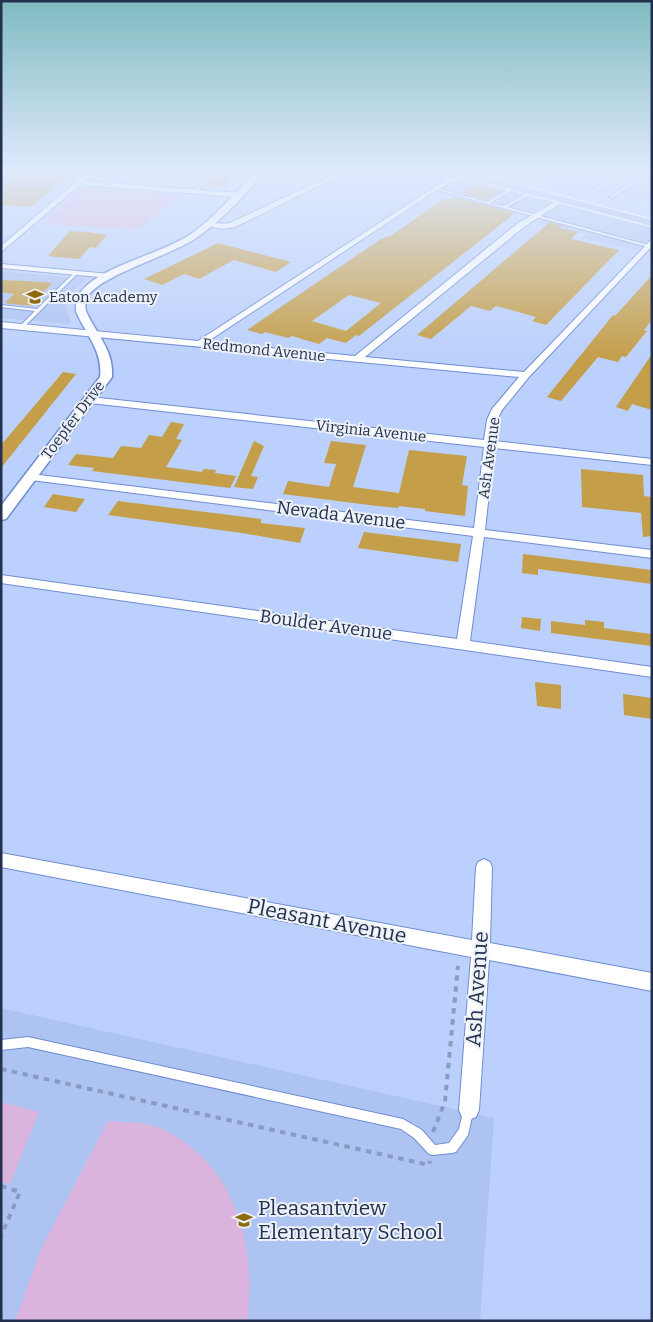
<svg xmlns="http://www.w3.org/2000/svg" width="653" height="1322" viewBox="0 0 653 1322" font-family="Bitter,serif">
<rect width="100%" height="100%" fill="#bbd0fc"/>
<path fill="#adc3f2" d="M297,173H444L652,227V253L581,238L585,234L536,223L540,219L382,178L369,186L340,178L332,182Z
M527,173H652V203L643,200Z
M1,271L88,279L77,287L68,299L66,307L71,324L1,318Z
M1,1008L494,1118L480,1321H1Z"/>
<path fill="#dbb4dd" d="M82,187L180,194L138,230L42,224Z
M1,1102L39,1112L10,1184L1,1182Z
M108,1121C122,1122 141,1122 154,1126C233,1156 258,1243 247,1321H15L41,1249Z"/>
<path fill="#c49e49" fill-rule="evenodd" d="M1,173H72L31,207L1,205Z
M215,173H236L225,187L205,186Z
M478,184L502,191L486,200L461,193Z
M454,197L515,213L359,336L356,335L346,343L327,338L319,344L292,336L288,338L265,332L262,334L247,330L381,239L392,235L444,199L448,200ZM349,295L381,303L346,331L312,321Z
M550,222L563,226L559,228L578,232L571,239L619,250L546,325L532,321L536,317L496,306L490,311L471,306L431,339L417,335Z
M70,231L89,232L107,235L96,248L90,247L79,259L48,256Z
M218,243L291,262L276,272L234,260L199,279L184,274L162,285L144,279Z
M652,275V320L644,330L647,331L626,357L622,356L618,362L598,357L561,401L547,397L613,315L615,316Z
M1,280L26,281L52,283L31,306L5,303L14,294L1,292Z
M652,354V410L632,404L628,411L616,407Z
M63,372L76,374L1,468V445Z
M171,422L184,424L176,439L182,440L166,467L202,472L203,469L216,470L215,473L236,476L230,488L92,471L94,468L68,465L76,454L113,458L121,446L141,448L149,435L162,437Z
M254,441L264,446L251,476L258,477L253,489L234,487Z
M331,441L366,445L353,487L399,493L409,450L467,456L462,485L468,486L465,516L425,511V509L399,506L398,508L377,506L283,494L288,481L329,487L336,464L324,463Z
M581,469L643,475L644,496L652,497V536L643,537L641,513L582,507Z
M53,494L65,496L85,499L76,512L44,507Z
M118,501L261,519V523L305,528L300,543L242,533L108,515Z
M364,532L461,544L458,562L358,548Z
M523,554L652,570V584L538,569V575L522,573Z
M522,617L541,619L540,631L521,628Z
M585,620L604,622V628L652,634V646L551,633V621L585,625Z
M535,682L561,685V709L537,706Z
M623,694L652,698V719L624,715Z"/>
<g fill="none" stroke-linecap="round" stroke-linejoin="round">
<g stroke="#6f8dd2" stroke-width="2">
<path id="service" d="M210,173H213L196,193H194V191Z
M584,173H588L566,187L563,186Z
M622,173H626L593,193L590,192Z
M646,173L649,174L612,198L609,197Z
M514,186L517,187L490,203L504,206L531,191H533V193L507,207L652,246V248L433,189L435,188L487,202Z
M75,272L78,273L23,328L19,327L35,311L1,307V305L37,309Z
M28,1037L403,1119L422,1130L435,1145L449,1143L459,1129L464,1108L468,1107L472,1108L473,1112L468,1135L456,1152L452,1153L433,1155L429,1154L414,1138L401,1129L28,1047L1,1050V1040Z"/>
</g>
<g stroke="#6f8dd2" stroke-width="2">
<path id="minor" d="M86,173H93L84,181L238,193L241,195L238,197L80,185L1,252V246Z
M336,173H345L235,227L222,229L204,225C210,221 222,225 230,223Z
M460,173L466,174L437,190L207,342L355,356L518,223L562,198L565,200L564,201L524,227L365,357L524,372L652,239V246L529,377L502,410L497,420L495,441L652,459V465L494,448L485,530L652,550V558L484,537L470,641L652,667V677L1,583V575L457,639L473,536L31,480L25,477L31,474L474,528L484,447L90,403L85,400L90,397L484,440L487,420L492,409L519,377L1,328V322L198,341L433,188Z
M1,264L110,274L114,276L110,278L1,268Z
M1,853L472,940L476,867L478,862L484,859L490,862L492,867L490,943L652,973V991L489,960L479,1110L476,1117L469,1120L462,1117L459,1110L471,957L1,867Z"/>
</g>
<g stroke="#6f8dd2" stroke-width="3">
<path id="tertiary" d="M255,173H263C244,197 221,221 196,238C172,255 101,275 88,296C85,301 85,306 86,311C96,334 114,350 112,377L6,519L1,520V506L100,377C103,350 85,334 76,311C75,301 78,294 85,287C109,264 161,254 191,234C215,217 234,194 255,173Z"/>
</g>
<g stroke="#fff" stroke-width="3">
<path id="primary" d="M455,173H472L652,220V226L456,175Z"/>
</g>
<path stroke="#889bc1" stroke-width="4" stroke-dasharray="5.5 5.5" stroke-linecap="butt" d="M1,1069L429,1165L430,1161
M433,1132L445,1101L458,966
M1,1186L20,1192L1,1236"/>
<use href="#service" fill="#fff" fill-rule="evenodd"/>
<use href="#minor" fill="#fff" fill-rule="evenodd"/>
<use href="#tertiary" fill="#fff" fill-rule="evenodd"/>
<use href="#primary" fill="#a9bce7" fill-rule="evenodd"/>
</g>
<linearGradient id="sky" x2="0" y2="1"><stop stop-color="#7fbbc0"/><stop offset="0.48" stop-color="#e0eafe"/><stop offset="1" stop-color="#e0eafe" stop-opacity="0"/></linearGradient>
<rect width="653" height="358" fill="url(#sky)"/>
<defs>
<g id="school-bare" transform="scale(1.35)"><path d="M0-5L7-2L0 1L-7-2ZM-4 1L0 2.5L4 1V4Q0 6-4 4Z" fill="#8d6a0c" stroke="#edf1f8" stroke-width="2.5" paint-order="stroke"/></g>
</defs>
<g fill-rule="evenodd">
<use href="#school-bare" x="35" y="297"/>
<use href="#school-bare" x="244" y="1220"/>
</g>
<g text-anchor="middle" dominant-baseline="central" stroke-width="4" stroke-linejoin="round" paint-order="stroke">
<g font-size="15" fill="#24314e" stroke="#edf1f8" text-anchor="start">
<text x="49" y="297">Eaton Academy</text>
</g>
<g font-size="15" fill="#24314e" stroke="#edf1f8">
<text transform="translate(264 350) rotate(6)">Redmond Avenue</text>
<text transform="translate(73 420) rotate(-53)">Toepfer Drive</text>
<text transform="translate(371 431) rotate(6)">Virginia Avenue</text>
<text transform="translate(489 458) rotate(-82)">Ash Avenue</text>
</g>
<g font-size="18" fill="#24314e" stroke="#edf1f8">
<text transform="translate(341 515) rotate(7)">Nevada Avenue</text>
<text transform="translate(326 625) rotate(8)">Boulder Avenue</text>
</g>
<g font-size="21" fill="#24314e" stroke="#edf1f8">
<text transform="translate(327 921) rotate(11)">Pleasant Avenue</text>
<text transform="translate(477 989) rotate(-86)">Ash Avenue</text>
</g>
<g font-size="21" fill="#24314e" stroke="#edf1f8" text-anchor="start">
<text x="258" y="1208">Pleasantview<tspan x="258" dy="24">Elementary School</tspan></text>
</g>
</g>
<rect width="653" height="1322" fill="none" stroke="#24314e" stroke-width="5"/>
</svg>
